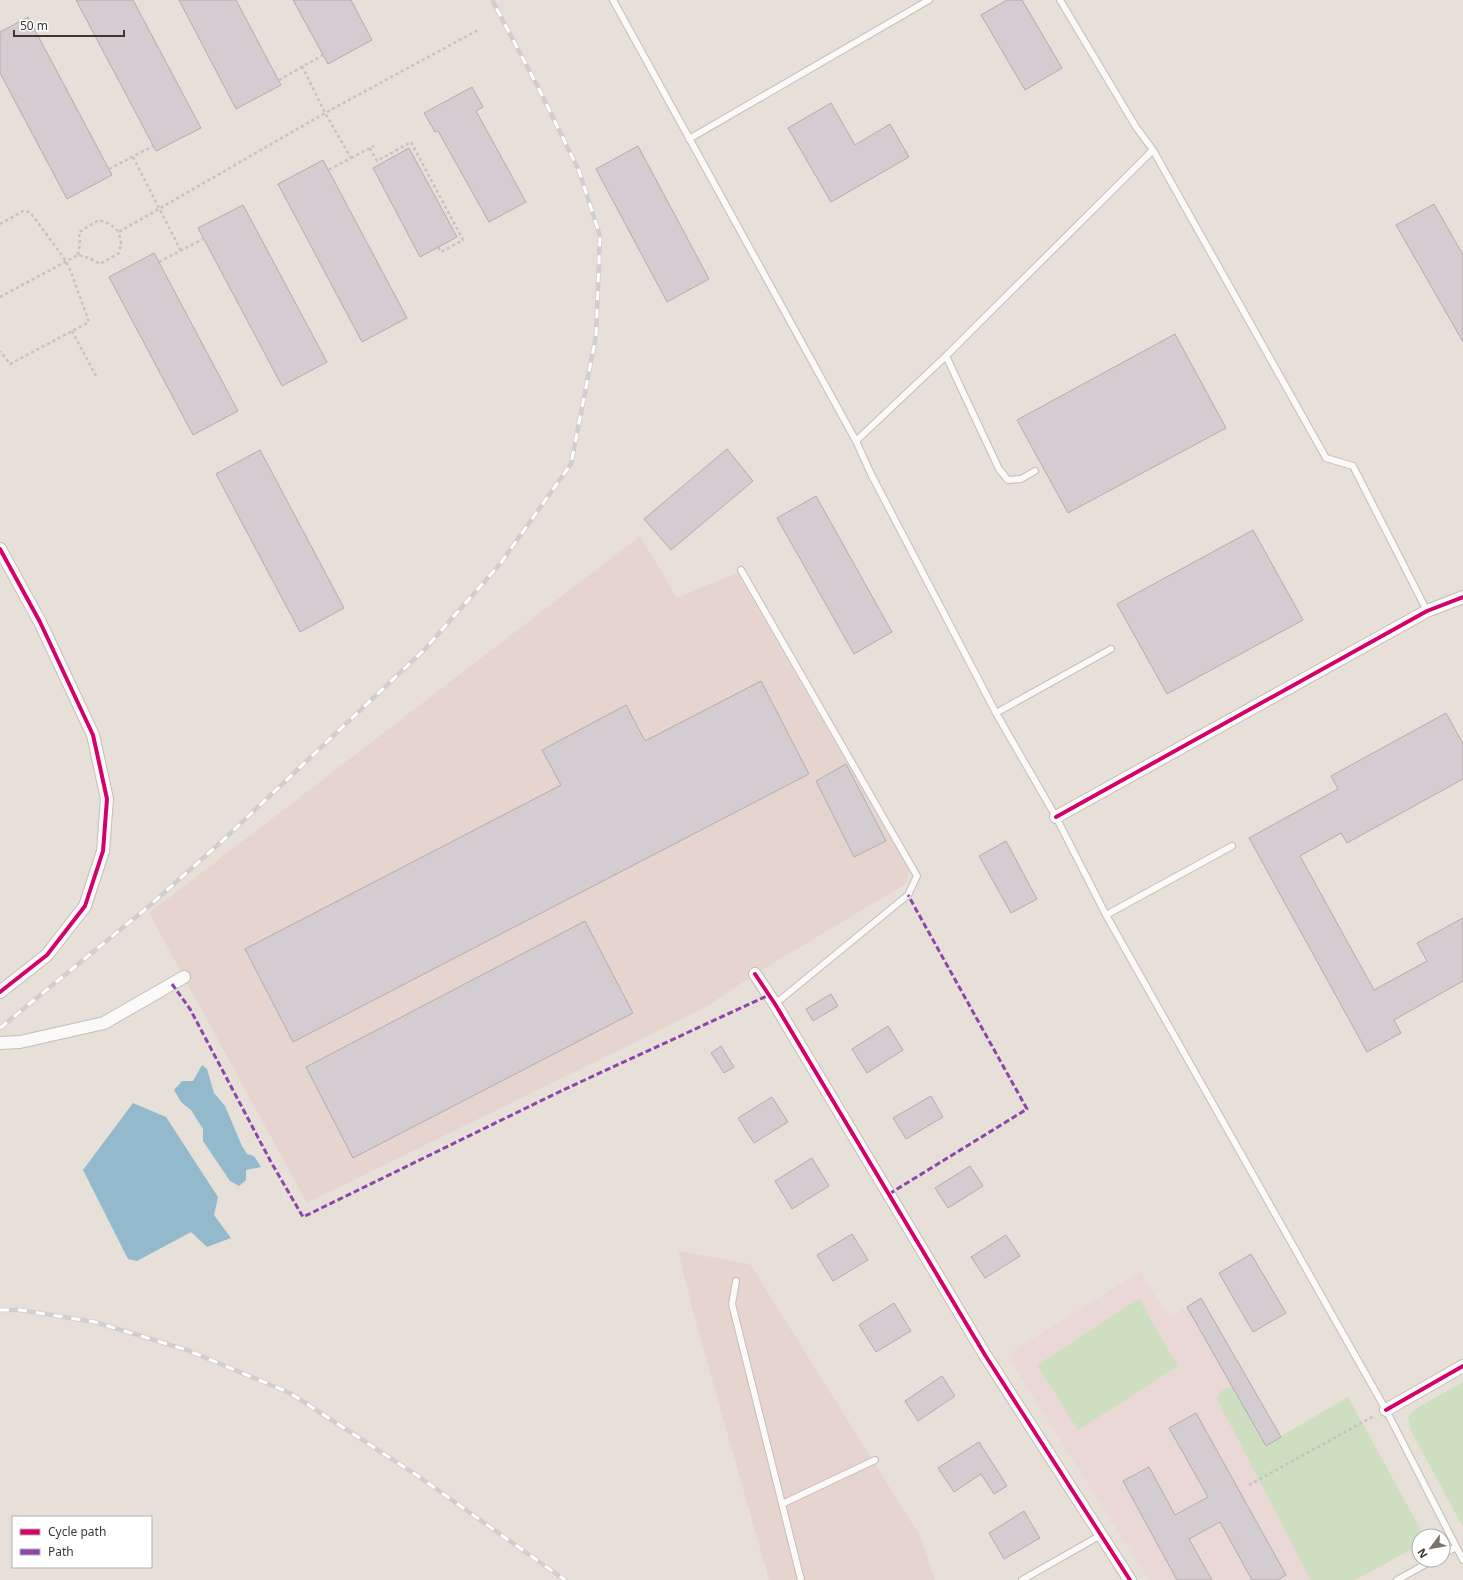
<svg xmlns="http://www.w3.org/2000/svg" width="1463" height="1580" viewBox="0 0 1463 1580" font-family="'Noto Sans',sans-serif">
<rect width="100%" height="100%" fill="#e6e0d8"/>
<path fill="#e6d5cf" d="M640,536L677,598L737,573L909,870L906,884L755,974L703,1009L307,1203L149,913Z
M678,1251L750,1264L920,1536L935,1580H769L696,1323Z"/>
<path fill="#e9d8d5" d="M1140,1272L1169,1317L1201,1298L1281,1437L1348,1397L1424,1536H1419V1545L1355,1580H1149L1007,1355Z"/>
<path fill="#cedec1" d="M1139,1299L1178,1366L1078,1430L1037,1365Z
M1463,1382V1527L1411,1431L1408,1417L1414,1410Z
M1232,1386L1266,1445L1348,1397L1424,1536H1419V1545L1355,1580H1311L1217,1399L1220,1392Z"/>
<path fill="#93b9cc" d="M202,1065L207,1069L214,1093L225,1106L242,1146L247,1154L254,1156L261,1167L246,1170V1180L239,1186L230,1181L203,1141V1129L191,1110L181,1102L174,1090L182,1081H193Z
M133,1103L166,1117L218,1197L214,1215L231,1238L207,1247L191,1232L137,1261L128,1259L83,1170Z"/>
<path fill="#d3ccd1" stroke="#b1adad" d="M76,0H133L201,128L156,151Z
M179,0H236L281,85L236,109Z
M293,0H351L372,40L328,64Z
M1007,0H1022L1062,68L1025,90L981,15Z
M28,17L112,175L67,199L0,73V32Z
M472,87L483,107L476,111L526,202L489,222L438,131L435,132L424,113Z
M831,103L855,145L890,124L909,157L831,202L788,128Z
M638,146L709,279L667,302L596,169Z
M409,148L457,237L420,257L373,168Z
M323,160L407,318L362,342L278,184Z
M1434,204L1463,255V342L1396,225Z
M243,205L327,362L282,386L198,228Z
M154,253L238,411L193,435L109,277Z
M1175,334L1226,428L1068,513L1017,420Z
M727,449L753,481L671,550L644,519Z
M260,450L344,608L300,632L216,474Z
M816,496L892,632L854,654L777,518Z
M1253,530L1303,620L1167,694L1117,604Z
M761,681L809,774L293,1042L245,949L561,785L542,750L626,705L645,741Z
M1446,713L1463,744V779L1347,843L1341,833L1300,856L1374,990L1427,961L1417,943L1463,918V981L1394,1020L1401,1033L1367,1052L1249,838L1338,789L1331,776Z
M846,764L886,841L854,857L816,781Z
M1006,841L1037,899L1011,913L979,856Z
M585,921L633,1013L353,1158L306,1067Z
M831,994L838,1006L813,1021L806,1009Z
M888,1026L903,1050L867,1073L852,1049Z
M721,1046L734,1067L724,1073L711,1053Z
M931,1096L943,1117L906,1139L893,1118Z
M772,1097L788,1122L754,1143L738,1118Z
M812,1158L829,1186L792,1209L775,1181Z
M970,1166L983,1186L948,1208L935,1188Z
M852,1234L868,1260L833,1281L817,1255Z
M1006,1235L1020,1256L985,1278L971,1257Z
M1251,1254L1286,1313L1253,1332L1219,1273Z
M1201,1298L1281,1437L1266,1446L1187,1307Z
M894,1303L911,1331L876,1352L859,1325Z
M942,1376L955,1396L918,1421L905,1401Z
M1196,1413L1286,1575L1278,1580H1252L1220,1522L1189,1539L1212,1580H1177L1123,1481L1149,1467L1175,1515L1208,1497L1169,1428Z
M979,1442L1007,1486L994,1494L981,1474L954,1492L938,1468Z
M1024,1511L1040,1538L1004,1559L989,1533Z"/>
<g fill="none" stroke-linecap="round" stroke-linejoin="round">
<g stroke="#c3beb8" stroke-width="8">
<path id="service" d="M613,0L856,441L871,474L996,713L1056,817L1106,915L1386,1410L1463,1560
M1060,0L1136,127L1153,150L1326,458L1353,466L1427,611
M689,139L929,0
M946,356L999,469L1008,480L1021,479L1035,471
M856,441L946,356L1153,150
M741,570L917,876L908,895L775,1004
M996,713L1111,649
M1106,915L1232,846
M736,1281L732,1304L801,1580
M782,1504L875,1460
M1443,1554L1456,1547
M1022,1580L1101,1535
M1397,1580L1433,1560"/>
</g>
<g stroke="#c3beb8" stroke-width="14">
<path id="minor" d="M0,549L40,622L93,735L107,799L103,851L85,906L47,955L0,992
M1056,817L1427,611L1463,597
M755,974L775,1004L985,1355L1130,1580
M0,1043L20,1042L104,1023L184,977
M1386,1410L1463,1366"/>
</g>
<path stroke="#c4c3c0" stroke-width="2.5" stroke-dasharray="3 3" stroke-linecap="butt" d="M302,66L325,113L351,158L328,170
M279,80L323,55
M370,148L377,161L411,142L463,240L441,252L438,247
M133,157L181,251
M351,158L374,146
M109,169L153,146
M0,224L23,211L30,212L66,261L71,272L89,322L10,364L0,351
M78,255L80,244L79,232L99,220L110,224L119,232
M159,262L203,239
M0,297L78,255L89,258L100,264L119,253L121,243L119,232L325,113L478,30
M72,331L97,378
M1249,1485L1374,1416"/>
<use href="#service" stroke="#fbfaf9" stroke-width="6"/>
<use href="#minor" stroke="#fbfaf9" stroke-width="12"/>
<g stroke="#d1cfcd" stroke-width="4.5">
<path id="rail" d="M0,1028L148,907L220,843L424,650L500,564L571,464L596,336L600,236L579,171L539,89L492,0
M0,1310H20L95,1322L187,1350L290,1393L418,1476L565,1580"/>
</g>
<use href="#rail" stroke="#fff" stroke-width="3" stroke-dasharray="9" stroke-linecap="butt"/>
<path stroke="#8e44ad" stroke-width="3" stroke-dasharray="6 3" stroke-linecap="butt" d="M172,984L190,1009L271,1162L303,1217L563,1090L769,995
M889,1194L1027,1109L908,895"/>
<g stroke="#fff" stroke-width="6">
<path id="cycleway" d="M0,549L40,622L93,735L107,799L103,851L85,906L47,955L0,992
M1056,817L1427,611L1463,597
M755,974L775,1004L985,1355L1130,1580
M1386,1410L1463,1366"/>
</g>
<use href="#cycleway" stroke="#d6006c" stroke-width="4"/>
</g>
<rect x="12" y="1516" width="140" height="52" fill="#ffffff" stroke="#b1afad"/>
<rect x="20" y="1529" width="20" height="6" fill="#d6006c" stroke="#b1afad"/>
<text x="48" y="1536" font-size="12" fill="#3c3832">Cycle path</text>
<rect x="20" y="1549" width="20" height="6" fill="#8e44ad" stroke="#b1afad"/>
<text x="48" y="1556" font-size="12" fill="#3c3832">Path</text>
<g transform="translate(1431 1548) rotate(238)"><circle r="19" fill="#ffffff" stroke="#b1afad"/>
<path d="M0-3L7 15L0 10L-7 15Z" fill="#78736c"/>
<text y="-6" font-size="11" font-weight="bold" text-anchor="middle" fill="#3c3832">N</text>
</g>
<path d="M14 30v6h110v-6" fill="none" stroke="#3c3832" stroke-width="2"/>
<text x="20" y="30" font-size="12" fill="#3c3832" stroke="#ffffff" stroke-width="3" paint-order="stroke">50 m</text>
</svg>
